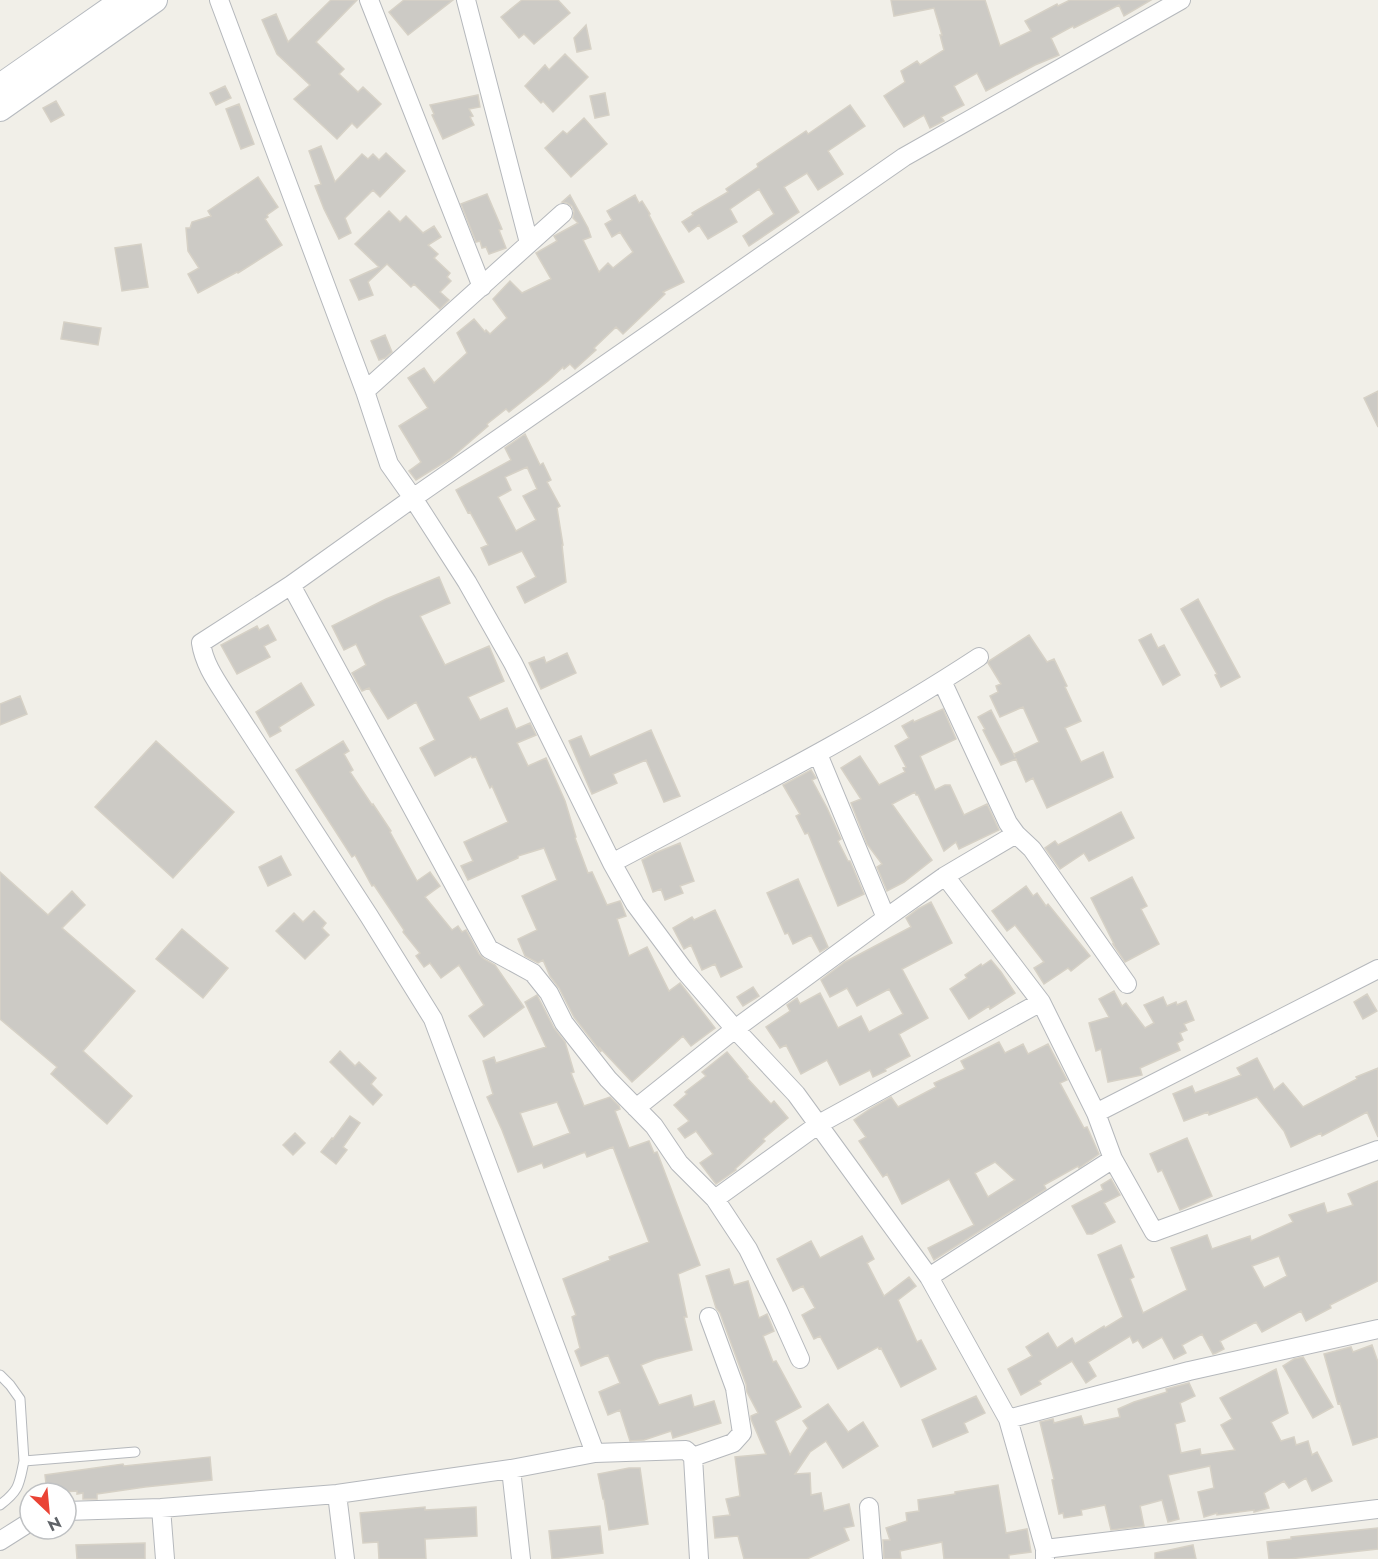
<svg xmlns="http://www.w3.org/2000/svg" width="1378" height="1559" viewBox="0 0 1378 1559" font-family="Jost,sans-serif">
<rect width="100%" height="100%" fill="#f1efe8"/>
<path fill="#cccac5" stroke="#d6d1c6" stroke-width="1.5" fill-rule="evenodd" d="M331,0H357L316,42L344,69L339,74L358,92L363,87L381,104L357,128L352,123L337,139L294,99L310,85L277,54L262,20L276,14L288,42Z
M404,0H453L408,35L389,12Z
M522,0H558L570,13L534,44L524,34L519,38L501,17Z
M891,0H985L1000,46L1031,31L1025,21L1057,4L1058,6L1070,0H1151L1124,16L1119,5L1074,28L1073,26L1051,38L1059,55L1035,65L986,91L977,73L954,86L964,105L941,117L944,121L930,128L924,115L904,127L884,96L905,82L901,71L917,61L920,65L944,50L940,35H942L934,8L894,16Z
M586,25L591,49L577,52L574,38Z
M565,54L588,77L553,112L543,101L541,103L525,86L545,65L549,70Z
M225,86L231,98L216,105L210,93Z
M605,93L609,115L595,118L590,96Z
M478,95L480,107L469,109L473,116L470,117L474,125L443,139L432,115L434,114L430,105Z
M56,101L64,115L51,122L43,108Z
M239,104L254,144L241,149L226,109Z
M850,105L865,126L828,151L843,174L818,190L807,173L784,187L799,212L749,246L743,236L774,214L759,189L730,209L737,222L708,239L699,225L689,232L682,222L693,215L692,213L728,192L726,189L758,167L757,164L806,131L808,134Z
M584,118L607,144L571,177L545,148L563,131L567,134Z
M321,146L335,182L362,154L368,159L373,154L379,160L386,153L405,171L380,197L373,190L345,218L351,233L339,239L324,209L315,186L321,184L309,151Z
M258,177L278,207L267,215L268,217L265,219L282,245L238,273L237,272L198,293L188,274L199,268L188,251L186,228H190L192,222L211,216L208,211Z
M487,194L502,229L499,230L506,248L489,254L486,247L482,248L480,241L476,242L461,204Z
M570,195L588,228L591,237L583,240L599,272L608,263L613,268L633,252L620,232L612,237L605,224L612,220L607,211L635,195L639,203L642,201L650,214L649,215L684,282L663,292L665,294L623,334L616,327L594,348L596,350L575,369L570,364L564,369L563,367L548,381L509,412L506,409L487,424L488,426L450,459L416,480L409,471L421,462L399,426L428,408L408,378L424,368L434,383L467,353L457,333L474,319L485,332L486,330L490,334L507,318L493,299L510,281L522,293L551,279L536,253L557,241L554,236L578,223L573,218L574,211L572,206L567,203L562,202Z
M389,211L400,222L406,216L423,233L434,226L441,237L428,245L438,254L434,258L450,273L447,277L451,281L440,292L449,300L440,309L414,284L411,287L387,264L368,282L373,295L359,300L350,280L379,267L355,244Z
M141,244L148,287L122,291L115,248Z
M64,322L101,328L98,345L61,339Z
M385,335L392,352L385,358L379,360L371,341Z
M1378,391V427L1364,398Z
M525,434L540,465L543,463L551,480L547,482L560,506L557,508L563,545H562L566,582L525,603L517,587L536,577L522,551L489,565L481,548L488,545L470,512L468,513L456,490L511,460L505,448ZM527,467L537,489L523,496L536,520L516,531L498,497L511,490L505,477Z
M439,577L450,603L420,616L445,665L489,646L504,681L468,697L480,720L507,708L516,729L530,723L536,735L517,743L528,766L546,758L565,801L576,837L575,838L588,873L592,872L607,905L620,901L621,903L626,916L617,919L629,956L647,947L669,991L680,983L715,1028L691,1046L683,1036L632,1082L600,1048L601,1052L574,1017L559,988L550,976L543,960L538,963L525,956L518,939L537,930L522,896L557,880L544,848L518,856V858L468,880L461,866L473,861L464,842L508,822L492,786L490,788L476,757L472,758L471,756L435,776L420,748L435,740L416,702L388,719L369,688L362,691L352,673L366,665L356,644L344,650L332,626L386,599Z
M1198,599L1240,677L1221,687L1215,675L1217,674L1181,609Z
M268,625L276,640L264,646L270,657L237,674L221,645L257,626L259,630Z
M1151,634L1158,648L1164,645L1180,675L1163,685L1139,640Z
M1029,635L1047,662L1054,659L1067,686L1065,687L1081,721L1065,728L1081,762L1103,752L1113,777L1047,808L1033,778L1026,782L1016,759L1001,765L983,730L985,729L978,717L991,710L1015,757L1014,754L1039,742L1023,707L1000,717L990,696L998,692L996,686L1001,684L988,663L989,661Z
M567,653L576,673L541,689L529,663L544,657L546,663Z
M301,683L314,705L279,727L281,731L270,737L256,712Z
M20,696L27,714L0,725V704Z
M943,709L956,739L920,756L935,790L945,785H950L964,815L987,804L999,830L959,849L956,842L944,851L918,795H916L915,792L892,804L932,860L904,882L887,891L877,867L882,864L867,844L851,803L861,799L841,768L860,756L879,785L905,772L903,768L906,767L895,746L909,738L902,726L913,720L914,722Z
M651,730L680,796L664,802L646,760L613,774L617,783L592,794L569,741L581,736L590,757Z
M156,741L234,812L173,878L95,807Z
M343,741L349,751L344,754L353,770L350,772L372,805L373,804L391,831L390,832L417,881L430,872L440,886L425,897L452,930L458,926L462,932L466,930L479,954L484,959L495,965L524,1007L484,1037L469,1016L484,1005L459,965L441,978L430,963L424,967L416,956L420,953L403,932L404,930L374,885L372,886L355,855L352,857L296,770Z
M811,770L816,778L812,780L827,808L841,839L838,841L848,861H850L864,894L838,906L808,833L805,834L796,816L800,814L783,785Z
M1121,812L1134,838L1089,861L1084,853L1060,869L1045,848L1055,841L1058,845Z
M680,843L694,881L680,886L683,893L665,900L661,889L653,892L642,860L655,853Z
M281,856L291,875L268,886L259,867Z
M0,872L48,915L72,891L85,905L62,928L135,991L83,1051L132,1096L107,1124L51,1074L57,1067L0,1019Z
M1132,877L1147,906L1141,909L1159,944L1125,962L1113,944H1114L1091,898Z
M798,879L828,947L820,952L811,935L793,944L788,933L785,934L767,893Z
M1026,886L1033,896L1037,893L1046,906L1048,904L1090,956L1071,971L1068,968L1044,984L1034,968L1044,962L1015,925L1007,931L992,911Z
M931,902L952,943L902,969L928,1018L899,1034L910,1056L885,1069L886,1071L873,1077L870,1070L840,1085L827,1060L801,1074L786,1045L780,1048L766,1027L790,1011L787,1005L797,998L800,1004L820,993L838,1028L861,1016L869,1032L903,1014L889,989L857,1006L847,988L830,997L821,980L845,962L911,927L906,918L918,909Z
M715,910L742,967L721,977L715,964L702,970L691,945L684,949L673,928L692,917L694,920Z
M314,911L326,923L322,928L329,935L305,959L276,931L294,913L303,922Z
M182,929L228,968L203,998L156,959Z
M991,960L1001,972L1015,993L990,1009L989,1006L969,1019L950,989L967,978L965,975L981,964L982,966Z
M753,987L759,996L743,1006L737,997Z
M1114,991L1122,1006L1126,1003L1145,1028L1154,1023L1144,1005L1163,997L1167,1006L1176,1002L1177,1005L1186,1001L1194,1020L1184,1024L1187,1030L1180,1033L1183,1040L1177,1043L1180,1050L1140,1068L1142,1075L1108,1082L1101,1049L1096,1051L1089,1023L1109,1017L1099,999Z
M1367,994L1377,1011L1363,1019L1354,1002Z
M537,995L554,1028L565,1042L574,1072L571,1073L584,1106L610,1097L619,1106L620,1109L615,1111L629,1148L649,1141L654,1153L657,1152L700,1265L678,1274L687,1317H684L692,1350L656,1359L641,1365L659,1405L691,1395L694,1407L714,1401L721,1423L673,1438L671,1431L644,1440L630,1441L620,1410L608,1415L599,1392L620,1383L608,1355L581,1366L575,1351L580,1348L572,1317L576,1315L563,1279L610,1260L609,1257L649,1242L613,1147L587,1157L585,1152L544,1168L542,1163L518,1172L502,1130L487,1097L493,1094L483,1061L494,1057L496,1063L546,1047L525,1002ZM557,1102L570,1133L533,1147L520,1113Z
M999,1042L1005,1053L1023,1044L1028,1054L1048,1044L1067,1080L1060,1083L1084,1128L1087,1127L1099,1154L1079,1168L1078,1166L1044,1185L1046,1189L934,1260L928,1248L974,1225L949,1179L902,1204L887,1174L883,1177L859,1141L866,1137L854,1120L870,1109L891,1097L898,1107L936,1087L934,1083L965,1069L961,1061ZM995,1162L1015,1180L988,1197L975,1173Z
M340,1051L355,1066L359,1062L376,1078L371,1084L382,1095L373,1105L330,1062Z
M727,1052L748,1077L747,1078L771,1104L774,1101L788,1118L763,1139L765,1141L735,1169L736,1170L716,1184L700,1163L713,1154L696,1131L685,1138L678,1129L689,1121L674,1105L687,1094L685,1092L706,1076L702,1072Z
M1257,1058L1274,1090L1283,1083L1303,1107L1357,1079L1356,1077L1378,1068V1137L1367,1112L1322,1136L1321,1133L1291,1147L1284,1131L1257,1097L1209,1115L1208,1112L1184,1121L1173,1094L1192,1086L1195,1093L1241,1075L1237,1068Z
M350,1116L360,1123L343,1147L347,1150L336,1164L321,1152L332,1138L333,1139Z
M295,1133L305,1143L293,1155L283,1145Z
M1187,1138L1212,1196L1180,1210L1162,1170L1158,1172L1150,1154Z
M1111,1179L1120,1195L1104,1203L1115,1222L1092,1234H1087L1072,1206L1103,1190L1101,1185Z
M1378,1181V1281L1330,1305L1331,1308L1306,1321L1301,1311L1262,1332L1256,1322L1220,1341L1224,1349L1216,1353L1213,1354L1202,1334L1182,1345L1186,1353L1174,1359L1162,1337L1143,1348L1138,1340L1133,1343L1130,1336L1088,1362L1096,1376L1086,1383L1072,1361L1039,1381L1041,1384L1021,1395L1008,1369L1032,1356L1026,1347L1048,1333L1057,1348L1072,1338L1075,1344L1104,1326L1105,1328L1123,1317L1098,1255L1121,1245L1134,1277L1130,1279L1143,1313L1187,1290L1171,1248L1207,1235L1212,1249L1250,1236L1251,1241L1293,1222L1289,1215L1324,1203L1327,1213L1353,1205L1348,1194ZM1279,1256L1287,1276L1264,1288L1252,1266Z
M862,1236L874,1259L867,1263L884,1296L909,1277L916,1286L898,1300L917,1342L921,1340L936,1369L901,1387L881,1348L879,1349L878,1347L838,1369L820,1336L814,1339L802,1315L815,1308L803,1286L793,1291L777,1259L811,1241L820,1258Z
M729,1269L734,1285L748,1281L759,1318L767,1314L774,1331L763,1336L773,1362L776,1361L801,1407L775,1421L790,1455L808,1428L803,1421L828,1404L848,1432L863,1422L878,1446L843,1468L826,1441L810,1452L795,1474L810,1473L811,1495L821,1493L824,1511L849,1504L854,1526L844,1528L849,1540L807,1559H744L738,1536L715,1538L713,1517L730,1515L726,1499L740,1496L735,1457L766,1454L751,1419V1416L758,1413L747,1392L746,1384L720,1313L716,1308L706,1276Z
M1372,1345L1378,1362V1437L1353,1445L1340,1403L1338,1404L1324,1354L1351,1347L1353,1352Z
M1303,1357L1333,1407L1313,1418L1283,1366L1294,1359Z
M1276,1369L1288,1413L1271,1422L1281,1441L1294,1437L1296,1445L1308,1441L1312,1455L1317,1452L1332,1481L1312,1491L1306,1478L1289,1488L1284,1481L1264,1493L1269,1508L1254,1512V1510L1217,1515V1513L1204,1517L1198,1492L1214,1488L1210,1466L1168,1475L1179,1519L1168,1522L1162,1500L1140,1506L1144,1526L1111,1530L1105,1505L1081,1510L1082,1515L1064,1518L1063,1513L1059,1514L1052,1480L1054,1479L1040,1422L1053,1419L1054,1423L1081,1416L1084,1425L1120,1417L1118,1409L1134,1402L1167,1392L1166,1389L1189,1383L1195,1396L1180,1403L1185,1421L1175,1424L1181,1453L1200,1449L1201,1455L1235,1450L1221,1425L1232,1419L1220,1398Z
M976,1396L985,1413L964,1423L968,1432L933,1447L922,1420Z
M210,1457L212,1480L145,1487L97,1494V1499H83V1493L77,1494V1491L47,1493L45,1475L123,1464L124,1466Z
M629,1468H640L648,1524L609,1530L604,1499H603L598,1474Z
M998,1485L1006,1533L1027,1529L1031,1552L1009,1555V1559H944L942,1542L900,1551L901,1559H884L883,1540H890L886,1528L907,1521L906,1513L919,1511L918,1500L955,1494V1492Z
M425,1507V1510L476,1507L477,1536L425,1539L426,1559H379L378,1542L363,1543L360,1513Z
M600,1526L603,1553L552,1559L549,1531Z
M1378,1528V1549L1289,1559H1269L1267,1542L1291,1539V1537Z
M145,1543V1559H77L76,1545Z
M1193,1545L1196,1559H1155V1553Z"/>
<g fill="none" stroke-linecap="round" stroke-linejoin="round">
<g stroke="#b5b8bc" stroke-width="11">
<path id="lane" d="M0,1375L10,1385L20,1399L24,1461L135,1452
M0,1505C20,1490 19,1484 24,1461"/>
</g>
<g stroke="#b5b8bc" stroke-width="20">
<path id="street" d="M219,0L365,391L389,464L413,498L291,585L201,643C204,663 215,679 226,696L369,916L433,1019L595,1453
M369,0L482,287
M466,0L529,243
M365,391L563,213
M291,585L489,949L533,973L549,993L564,1023L608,1079L654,1126L679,1163L715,1199L748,1249L778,1310L800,1359
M942,681L1008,823L1016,834L1032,849L1127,984
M818,754L886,918
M612,863C736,797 862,734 979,657
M945,876L1041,1002L1096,1113L1113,1159L1154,1232L1378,1150
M636,1108L735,1029L886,918L945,876L1016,834
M1096,1113L1378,969
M715,1199L819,1124L1041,1002
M929,1277L1113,1159
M1008,1419L1189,1371L1378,1329
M693,1457L733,1443L742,1433L735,1388L709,1317
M511,1469L521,1559
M337,1494L345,1559
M869,1507L873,1559
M161,1508L165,1559
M66,1511L161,1508L337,1494L511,1469L595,1453L686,1450L693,1457L699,1559
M0,1541L30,1522
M1045,1549L1378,1509
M1045,1559V1549L1008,1419L929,1277L796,1094L735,1029L684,970L635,904L612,863L513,663L467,582L413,498L904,157L1181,0"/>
</g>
<g stroke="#b6babf" stroke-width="26">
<path id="secondary" d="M0,86L123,0
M0,109L155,0"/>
</g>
<use href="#lane" stroke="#fff" stroke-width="9"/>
<use href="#street" stroke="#fff" stroke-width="18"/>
<use href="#secondary" stroke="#fff" stroke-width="24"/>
</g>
<g transform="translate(48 1511) rotate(154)"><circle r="28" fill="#ffffff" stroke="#bfc1c3" stroke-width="1.5"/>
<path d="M0-4.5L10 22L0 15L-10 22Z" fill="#ea4335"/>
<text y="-9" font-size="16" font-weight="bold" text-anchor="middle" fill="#5f6368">N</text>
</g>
</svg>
